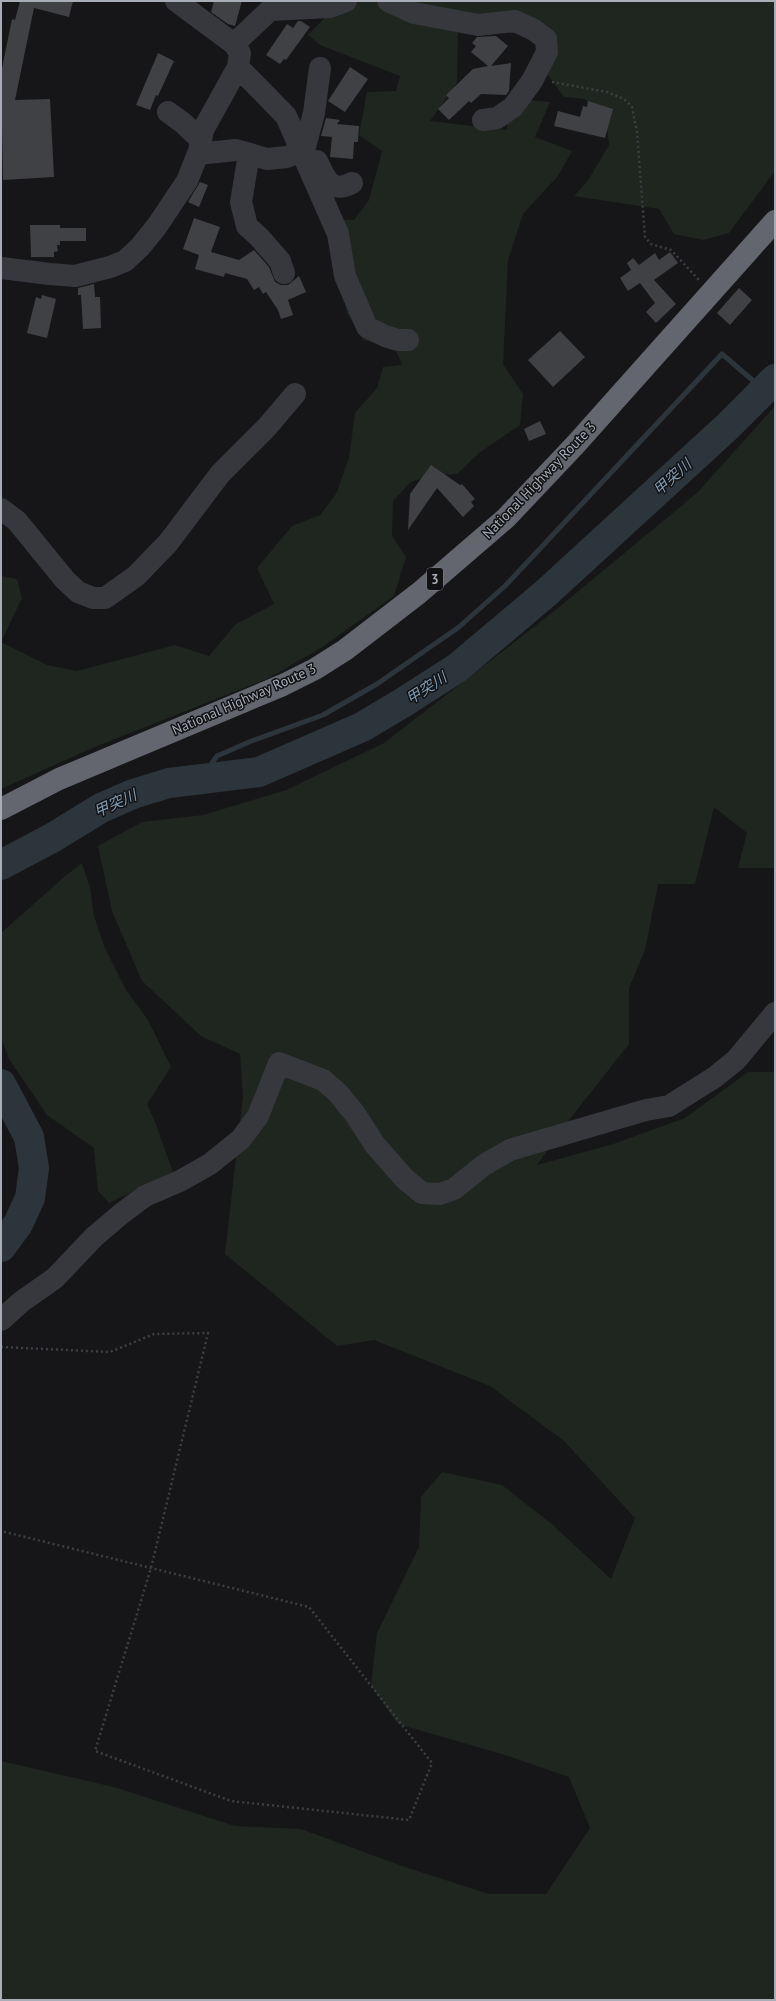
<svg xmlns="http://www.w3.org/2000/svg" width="776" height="2001" viewBox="0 0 776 2001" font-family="'PT Sans','Noto Sans JP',sans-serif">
<rect width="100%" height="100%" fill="#161618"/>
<path fill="#1e261f" d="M341,1H775V171L729,233L703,240L674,234L659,209L574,196L589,179L609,145L606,120L585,99L564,97L548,75L539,46L514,25L458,32L457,83L430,121L507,130L508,107L517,99L550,102L535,137L572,151L558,176L523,214L508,260L503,364L523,394L520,425L479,453L457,474L432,475L411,482L393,501L392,536L406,557L394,596L321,648L269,678L95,747L1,789V576L17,579L22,598L1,642L47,665L77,671L175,645L209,656L236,624L274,604L257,568L292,526L320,515L336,494L349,458L355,413L377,388L383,367L402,365L395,348L363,340L347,313L327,219L354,220L369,200L382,151L359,135L367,92L396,91L400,76L320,45L308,35Z
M775,406V868H738L747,833L714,807L695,884H658L645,950L629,988V1044L573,1115L537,1165L613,1144L685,1118L748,1072H775V2000H1V1761L114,1787L235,1826L301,1829L405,1867L489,1894H546L590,1828L569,1777L505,1755L398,1724L371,1686L377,1633L419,1547L421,1497L442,1472L502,1485L553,1525L611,1579L635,1518L564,1441L490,1386L374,1340L337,1346L225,1254L243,1095L240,1054L201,1036L142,981L112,911L98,846L142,822L203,815L286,790L384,743L552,613L698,492Z
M82,863L90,888L94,916L104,946L126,990L148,1020L171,1067L147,1104L155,1122L173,1172L109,1203L98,1191L94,1148L47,1115L9,1059L1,1037V933L64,877Z"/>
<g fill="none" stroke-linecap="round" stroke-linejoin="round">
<path stroke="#2c353c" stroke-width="5" d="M206,779L212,763L217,756L249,742L323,715L377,684L459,627L505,586L722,354L764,390"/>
<path stroke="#2c353c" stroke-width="30" d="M1,865L52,838L101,808L133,794L169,783L259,772L362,727L404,702L457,668L546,593L727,427L775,379
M1,1084L29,1137L34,1168L30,1198L18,1224L1,1247"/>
</g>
<path fill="#404145" d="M20,1H73L69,17L34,8L15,100L50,99L54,177L3,180L1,73L12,19L15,20Z
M214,1H242L235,26L228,24L211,12Z
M298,21H301L310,27L286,60L284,59L280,64L266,55L287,24L293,28Z
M496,36L508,46L491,66L511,63L509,91L506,95L481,94L471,103L469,101L449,120L438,109L449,98L446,95L473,69L488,66L471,52L476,46L472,43L477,37Z
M158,53L174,61L158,96L156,95L150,110L136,105Z
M350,67L368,79L345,112L328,101Z
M588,101L613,109L605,138L554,126L558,111L580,117L583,106L587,107Z
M326,118L340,120L337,124L359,126L358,142H354L353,159L330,157L332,137L321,136Z
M200,182L208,185L199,207L188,202Z
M194,218L220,227L211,252L239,260L254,250L269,267L275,282L281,285H288L299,276L306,292L288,300L293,315L281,319L278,310L266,292L263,294L259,287L254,290L247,279L225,273L224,277L195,269L199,255L183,249Z
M30,225H60V228H86V241H60V245H57L58,251L54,252V257H31Z
M670,252L678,263L654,280L676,304L656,323L646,312L655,303L640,283L628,291L620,278L631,270L627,263L633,258L639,265L655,253L659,260Z
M94,284L95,297H100L101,328L83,329L81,295H78V288Z
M739,288L752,300L730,325L717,313Z
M42,295L56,299L47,338L27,333L36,297L41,299Z
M560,331L585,357L553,387L528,360Z
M540,421L546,434L529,441L524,429Z
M431,465L460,485L462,484L475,499L471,502L474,506L463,517L437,488L408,530L410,494Z"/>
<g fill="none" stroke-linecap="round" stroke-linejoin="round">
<path stroke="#3d3f44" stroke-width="2.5" stroke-dasharray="2 3" stroke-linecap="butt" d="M552,82L607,92L624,99L632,107L637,132L645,237L651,244L671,250L699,280
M1,1347L110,1352L154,1334L208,1333L151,1568L95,1751L231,1801L409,1820L432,1763L309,1607L1,1531"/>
<path stroke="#37383d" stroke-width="22" d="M176,1L234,44L270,10L330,7L346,1
M388,1L414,13L478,25L515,21L534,30L546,39L547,52L532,81L513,107L497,118L483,120
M238,67L286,116L338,234L345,276L367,327L385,336L398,340H408
M168,112L183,123L201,140
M198,154L236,150L267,159L287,157L301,151L305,147L314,113L320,68
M249,154L241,202L247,226L259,237L280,261L284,273
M317,161C325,179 331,194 352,183
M1,268L50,274L75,276L110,267L125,261L140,247L157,226L187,181L199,151L203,130L238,67L240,53L234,44
M1,509L17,521L65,580L78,592L93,598H105L136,576L168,543L220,474L267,427L295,394
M1,1320L21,1302L55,1278L94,1237L121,1214L145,1196L180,1181L210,1164L241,1139L258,1116L279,1063L323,1080L338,1093L355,1114L375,1145L404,1178L422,1193L440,1194L454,1189L484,1165L510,1150L646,1110L669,1106L715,1077L736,1060L775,1013"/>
<path stroke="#63666e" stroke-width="22" d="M1,809L59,779L283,685L315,669L345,650L419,593L506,518L576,444L775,221"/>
</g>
<g text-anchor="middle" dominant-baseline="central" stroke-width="3" stroke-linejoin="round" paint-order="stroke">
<rect fill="#111113" stroke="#7b7e86" stroke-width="1" x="427" y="568" width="16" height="22" rx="3"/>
<g font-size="13" font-weight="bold" fill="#a8adb8">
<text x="435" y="579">3</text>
</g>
<g font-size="14" fill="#a8adb8" stroke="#111113">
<text transform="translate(539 480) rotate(-46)">National Highway Route 3</text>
<text transform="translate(244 699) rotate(-24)">National Highway Route 3</text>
</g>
<g font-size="15" font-style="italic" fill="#7f9bb3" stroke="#111113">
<text transform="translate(672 477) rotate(-42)">甲突川</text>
<text transform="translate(426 688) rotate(-33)">甲突川</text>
<text transform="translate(115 803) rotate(-24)">甲突川</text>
</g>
</g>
<rect width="776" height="2001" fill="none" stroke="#a8adb8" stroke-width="4"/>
</svg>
